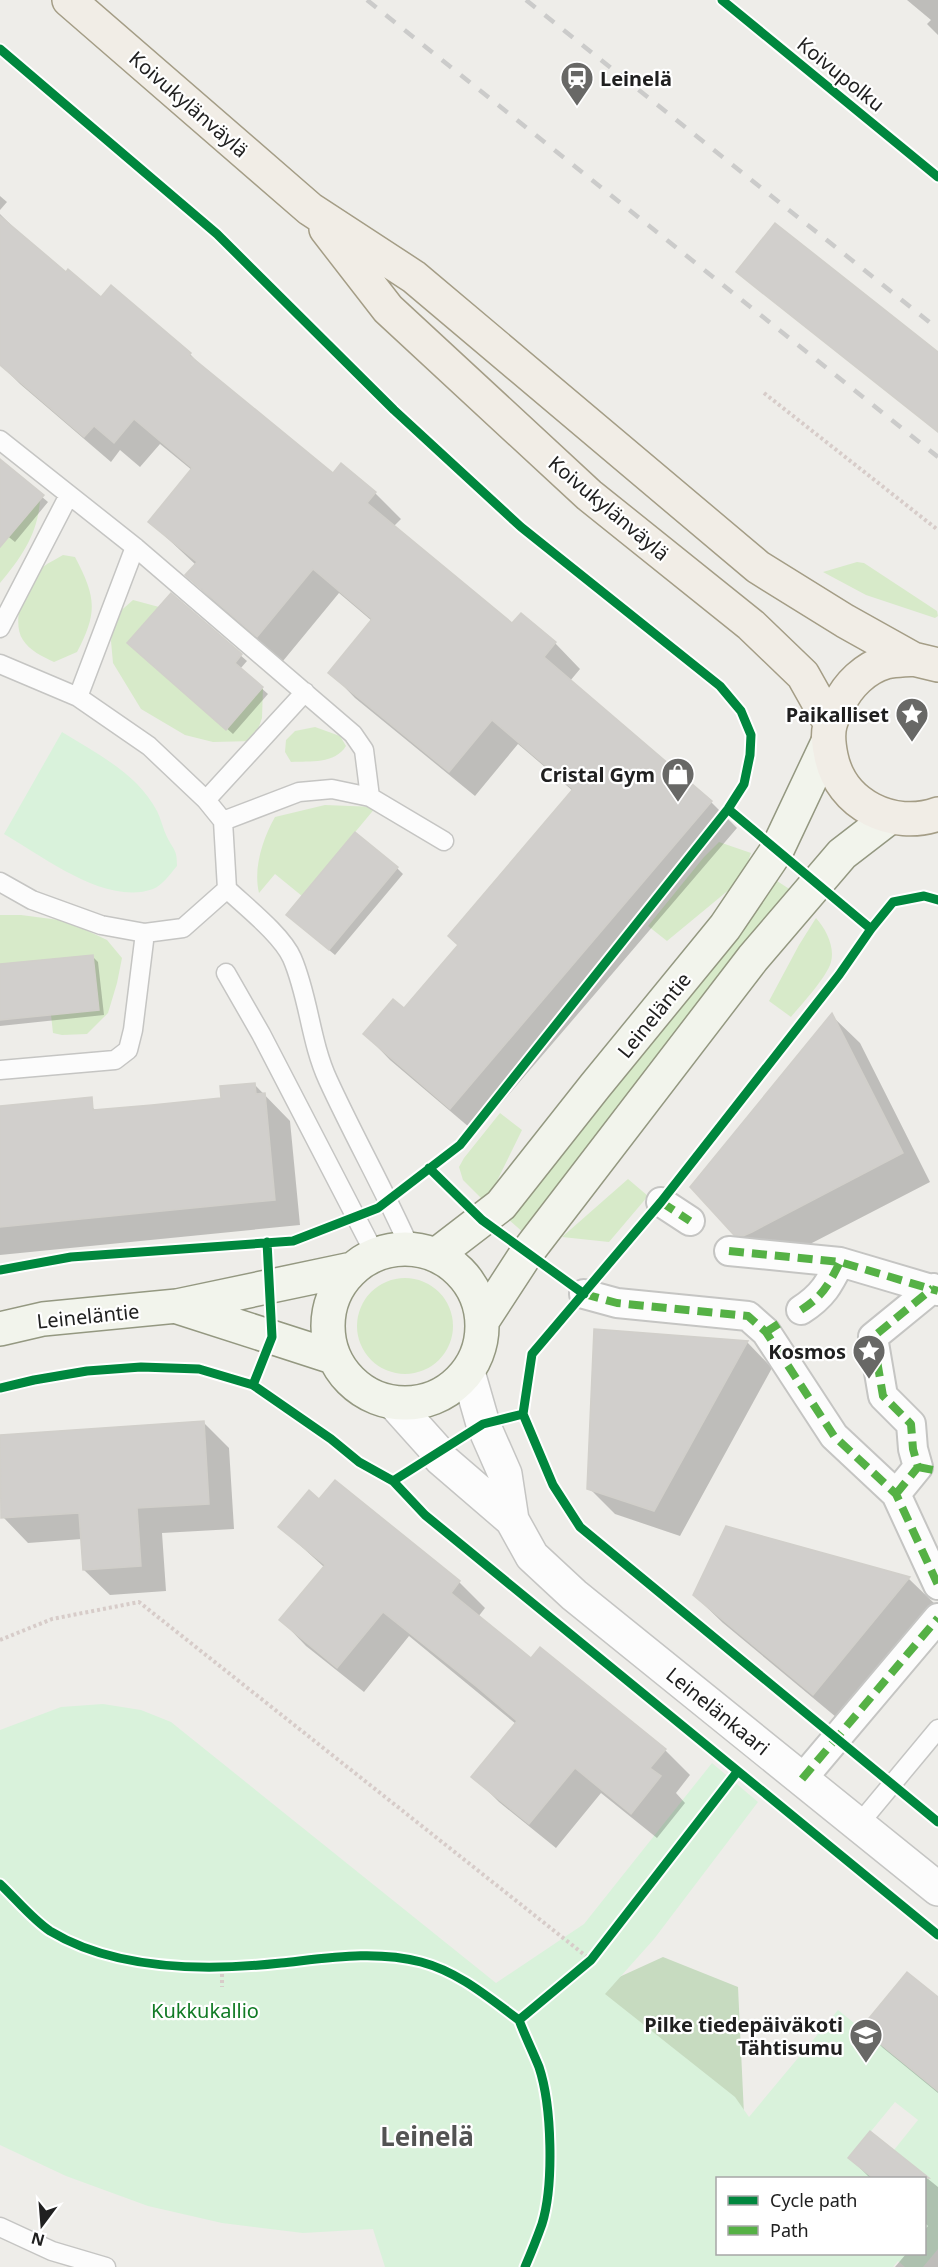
<svg xmlns="http://www.w3.org/2000/svg" width="938" height="2267" viewBox="0 0 938 2267" font-family="'Noto Sans',sans-serif">
<rect width="100%" height="100%" fill="#eeede9"/>
<path fill="#d7eac9" d="M40,500C38,534 21,558 0,583V530L9,537Z
M63,555L75,557C96,597 98,612 77,652L54,662C43,657 29,650 23,640C10,621 26,580 43,567C49,562 57,559 63,555Z
M857,562L864,563L937,611L938,616L935,618L866,595L823,572Z
M133,600L159,607L127,643L226,729L263,687L262,718L254,741L213,742L185,735L141,709L113,663L111,641L116,615Z
M315,727L340,736L346,746C335,764 310,761 291,762L285,752L286,740L295,731Z
M325,805L376,807L302,896L275,874L259,893C253,868 263,838 275,817Z
M719,842L751,853L743,876L736,884L667,941L648,926L704,857Z
M777,881L794,892L525,1234L508,1219L585,1127Z
M0,915H21L67,921L107,940L122,958L117,983L108,1013L87,1034L62,1035L53,1033L51,1015L99,1009L93,955L0,965Z
M816,918C826,929 835,947 831,962C827,977 801,1005 791,1017L769,1001L799,945Z
M500,1113L522,1130L495,1185L484,1201L463,1180L459,1167L464,1158Z
M628,1179L648,1196L609,1242L562,1237Z
M357 1326a48 48 0 1 1 96 0a48 48 0 1 1-96 0Z"/>
<path fill="#c7dbc0" d="M663,1957L738,1987L747,2178H718L557,2267L604,1994L617,1978Z"/>
<path fill="#d9f2db" fill-rule="evenodd" d="M62,732C97,754 137,773 157,811C161,819 163,829 167,837C174,851 177,849 177,866C170,874 163,885 153,889C106,906 44,857 4,834Z
M103,1704L141,1710L171,1722L496,1983L584,1924L712,1763L758,1802L654,1939L605,1994L735,2097L749,2117L838,2010L907,2066L938,2076V2249L923,2267H905L898,2261L893,2267H385L373,2229L303,2233L222,2223L148,2206L66,2176L0,2145V1730L61,1707ZM895,2102L918,2120L894,2150L926,2176L924,2178V2254H718V2178H873L849,2158Z"/>
<path fill="#0003" d="M907,0H938V35L927,24L931,20Z
M0,196L7,202L0,210Z
M0,214L28,242L101,300L190,354L205,370L333,475L341,465L375,493L401,519L393,527L513,626L521,615L555,643L580,669L570,681L711,802L737,828L476,1133L390,1060L365,1034L404,1011L459,946L573,791L518,744L475,796L355,698L330,672L372,621L339,593L283,661L213,601L187,575L196,565L150,522L193,471L160,444L140,467L120,450L111,462L20,384L0,364Z
M0,461L48,502L15,542L0,530Z
M171,595L247,661L240,669L268,694L233,734L135,648Z
M397,868L403,874L335,955L294,921Z
M92,956L98,962L104,1015L0,1026V966Z
M832,1016L860,1043L930,1182L781,1259L764,1263L735,1234Z
M254,1084L290,1121L300,1225L0,1255V1121L92,1107L96,1111L223,1100Z
M747,1342L772,1368L680,1536L615,1514L589,1488Z
M203,1422L229,1448L234,1529L162,1533L166,1591L110,1595L84,1570L82,1539L28,1543L3,1517L0,1437Z
M335,1482L459,1582L485,1608L478,1617L531,1660L665,1750L690,1775L676,1793L685,1803L657,1838L601,1793L556,1848L499,1802L473,1776L516,1724L409,1636L364,1692L306,1646L281,1620L324,1567L280,1527L319,1501Z
M727,1528L909,1579L937,1606L842,1722L723,1623L694,1595Z
M938,1999V2093L883,2048L863,2028Z
M871,2133L938,2187V2267H895L906,2254H924V2231L928,2226L924,2222V2178H870L850,2158Z"/>
<path fill="#d1cfcc" stroke="#d1cfca" stroke-width="1.5" d="M0,216L66,272L68,269L101,297L111,285L191,353L189,355L333,473L341,463L376,492L367,503L512,623L521,613L556,642L544,657L712,801L450,1109L363,1034L393,999L404,1008L458,945L448,936L573,789L492,720L449,772L328,673L372,619L313,569L257,637L185,575L197,562L148,522L192,468L134,419L114,443L94,426L84,437L0,365Z
M775,223L938,352V432L736,272Z
M0,459L44,495L0,547Z
M171,593L242,654L235,663L263,687L226,730L127,643Z
M355,832L398,867L329,950L286,915Z
M93,955L99,1010L0,1020V964Z
M832,1013L903,1153L752,1232L743,1236L734,1235L690,1187Z
M255,1083L256,1094L265,1093L275,1200L0,1227V1106L92,1097L93,1110L152,1105L221,1098L220,1086Z
M594,1329L748,1341L654,1511L587,1489Z
M204,1421L209,1504L137,1508L141,1566L83,1570L79,1513L1,1518L0,1435Z
M335,1480L460,1581L451,1593L531,1658L540,1647L666,1749L650,1768L661,1776L631,1814L575,1768L529,1824L471,1777L517,1721L477,1687L383,1612L337,1668L279,1620L325,1565L278,1527L309,1490L319,1499Z
M726,1526L910,1577L813,1695L693,1595Z
M907,1972L938,1997V2091L861,2028Z
M870,2131L929,2178H873L848,2158Z"/>
<g fill="none" stroke-linecap="round" stroke-linejoin="round">
<g stroke="#c5c5c3" stroke-width="21">
<path id="service" d="M0,440L135,547L353,734L364,750L370,797
M0,628L69,495
M0,664L78,697L149,746L206,800L223,821L227,889L183,928L145,933L101,925L32,900L0,882
M78,697L135,547
M206,800L305,692
M223,821L299,792L332,789L370,797L444,841
M227,889C245,906 282,935 292,958C309,997 310,1041 328,1080C354,1137 385,1191 410,1248
M226,973L261,1034L375,1254
M0,1070L115,1060L128,1050L133,1030L145,933
M859,1824L938,1729
M0,2227L52,2251L106,2267"/>
</g>
<g stroke="#c5c5c3" stroke-width="32">
<path id="pedestrian" d="M661,1202L690,1221
M729,1251L840,1262L938,1291
M584,1294L617,1303L748,1316L766,1332L834,1436L896,1494L938,1585
M801,1310C823,1296 829,1284 840,1262
M896,1494L918,1467L913,1449L911,1424L883,1396L873,1337L933,1288
M802,1779L938,1618"/>
</g>
<g stroke="#c5c5c3" stroke-width="36">
<path id="minor" d="M468,1372L483,1424L505,1474L512,1520
M394,1403L438,1452L440,1458L512,1520L532,1556L574,1595L938,1889"/>
</g>
<g stroke="#949881" stroke-width="36">
<path id="secondary" d="M328 1326a77 77 0 1 1 154 0a77 77 0 1 1-154 0Z
M436,1255L501,1205L595,1086L725,927L777,850L828,742
M178,1307L333,1357
M483,1320L526,1254L753,958L842,854L890,817
M0,1329L43,1319L177,1306L352,1269"/>
</g>
<g stroke="#a49d86" stroke-width="36">
<path id="primary" d="M69,0L310,209L414,277L758,567L845,621L913,659L938,665
M326,229L388,309L589,495L751,625L803,675L830,723
M913,659C904,660 895,660 886,662C865,668 848,685 839,704C836,710 832,717 830,725C827,736 829,746 831,756C841,805 893,830 938,814"/>
</g>
<path stroke="#d7ccc9" stroke-width="4" stroke-dasharray="3 3" stroke-linecap="butt" d="M764,393L938,530
M0,1640L52,1619L139,1602L591,1960
M222,1968V1987"/>
<use href="#service" stroke="#fcfcfc" stroke-width="18"/>
<use href="#pedestrian" stroke="#fcfcfc" stroke-width="28"/>
<use href="#minor" stroke="#fcfcfc" stroke-width="33"/>
<use href="#secondary" stroke="#f2f4ec" stroke-width="33"/>
<use href="#primary" stroke="#f1ede6" stroke-width="33"/>
<path stroke="#cbcbca" stroke-width="4.5" stroke-dasharray="12 12" stroke-linecap="butt" d="M367,0L938,457
M526,0L938,329"/>
<path stroke="#55b145" stroke-width="8" stroke-dasharray="15 8" stroke-linecap="butt" d="M661,1202L690,1221
M729,1251L840,1262L938,1291
M584,1294L617,1303L748,1316L766,1332L834,1436L896,1494L938,1585
M801,1310C823,1296 829,1284 840,1262
M766,1332L783,1321
M918,1467L938,1471
M896,1494L918,1467L913,1449L911,1424L883,1396L873,1337L933,1288
M802,1779L938,1618"/>
<g stroke="#fff" stroke-width="13">
<path id="cycleway" d="M722,0L938,177
M0,49L217,234L394,410L521,527L720,686L741,711L751,735L750,755L744,784L728,809L460,1145L378,1208L293,1241L71,1257L0,1270
M728,809L871,929
M429,1168L482,1220L584,1294
M253,1385L272,1337L267,1242
M0,1388L34,1380L87,1371L141,1367L199,1369L253,1385L331,1439L359,1462L393,1481L483,1424L523,1414L532,1354L661,1202L839,975L871,929L893,902L924,896L938,900
M523,1414L553,1485L580,1527L938,1822
M393,1481L425,1515L938,1935
M0,1884C15,1898 33,1920 50,1931C116,1971 207,1971 281,1963C328,1958 375,1950 421,1962C459,1972 489,1998 519,2020
M525,2267C531,2253 537,2238 542,2224C554,2185 552,2106 539,2067C533,2052 525,2036 519,2020L591,1960L737,1772"/>
</g>
<use href="#cycleway" stroke="#00873e" stroke-width="9"/>
</g>
<defs>
<g id="station-pin" transform="scale(1.725)"><path d="M0 17L-7.5 6A9.5 9.5 0 1 1 7.5 6Z" fill="#686866" stroke="#fff"/><path d="M-3-6H3Q5-6 5-4V2Q5 4 3 4L4.5 6H3L1.5 4h-3L-3 6H-4.5L-3 4Q-5 4-5 2V-4Q-5-6-3-6ZM-3.5-4v3h7v-3ZM-3.5 1v1.5H-2V1ZM2 1v1.5H3.5V1Z" fill="#fff"/></g>
<g id="sight-pin" transform="scale(1.725)"><path d="M0 17L-7.5 6A9.5 9.5 0 1 1 7.5 6Z" fill="#686866" stroke="#fff"/><path d="M0-6L1.8-2.2L6-1.7L2.9 1.2L3.7 5.4L0 3.3L-3.7 5.4L-2.9 1.2L-6-1.7L-1.8-2.2Z" fill="#fff"/></g>
<g id="shop-pin" transform="scale(1.725)"><path d="M0 17L-7.5 6A9.5 9.5 0 1 1 7.5 6Z" fill="#686866" stroke="#fff"/><path d="M-5-2.5h2.3a2.7 3.5 0 0 1 5.4 0H5L5.5 6h-11ZM-1.5-2.5h3a1.5 2.3 0 0 0-3 0Z" fill="#fff"/></g>
<g id="school-pin" transform="scale(1.725)"><path d="M0 17L-7.5 6A9.5 9.5 0 1 1 7.5 6Z" fill="#686866" stroke="#fff"/><path d="M0-5L7-2L0 1L-7-2ZM-4 1L0 2.5L4 1V4Q0 6-4 4Z" fill="#fff"/></g>
</defs>
<g fill-rule="evenodd">
<use href="#station-pin" x="577" y="78"/>
<use href="#sight-pin" x="912" y="714"/>
<use href="#shop-pin" x="678" y="774"/>
<use href="#sight-pin" x="869" y="1351"/>
<use href="#school-pin" x="866" y="2035"/>
</g>
<g text-anchor="middle" dominant-baseline="central" stroke-width="4.5" stroke-linejoin="round" paint-order="stroke">
<g font-size="20" fill="#202020" stroke="#fff">
<text transform="translate(841 74) rotate(39)">Koivupolku</text>
<text transform="translate(189 104) rotate(41)">Koivukylänväylä</text>
<text transform="translate(609 508) rotate(40)">Koivukylänväylä</text>
<text transform="translate(654 1015) rotate(-51)">Leineläntie</text>
<text transform="translate(88 1316) rotate(-6)">Leineläntie</text>
<text transform="translate(718 1711) rotate(39)">Leinelänkaari</text>
</g>
<g font-size="20" font-weight="bold" fill="#202020" stroke="#fff" text-anchor="end">
<text x="600" y="78" text-anchor="start">Leinelä</text>
<text x="889" y="714">Paikalliset</text>
<text x="655" y="774">Cristal Gym</text>
<text x="846" y="1351">Kosmos</text>
<text x="843" y="2024">Pilke tiedepäiväkoti<tspan x="843" dy="23">Tähtisumu</tspan></text>
</g>
<g font-size="20" fill="#117b25" stroke="#fff">
<text x="205" y="2010">Kukkukallio</text>
</g>
<g font-size="26" font-weight="bold" fill="#535353" stroke="#fff">
<text x="427" y="2136">Leinelä</text>
</g>
</g>
<rect x="716" y="2177" width="210" height="78" fill="#ffffff" stroke="#a6a6a6" stroke-width="1.5"/>
<rect x="728" y="2196" width="30" height="9" fill="#00873e" stroke="#a6a6a6" stroke-width="1.5"/>
<text x="770" y="2207" font-size="18" fill="#202020">Cycle path</text>
<rect x="728" y="2226" width="30" height="9" fill="#55b145" stroke="#a6a6a6" stroke-width="1.5"/>
<text x="770" y="2237" font-size="18" fill="#202020">Path</text>
<g transform="translate(42 2225) rotate(196)" stroke="#ffffff" stroke-width="4.5" paint-order="stroke">
<path d="M0-4.5L10 22L0 15L-10 22Z" fill="#202020"/>
<text y="-9" font-size="16" font-weight="bold" text-anchor="middle" fill="#202020">N</text>
</g>
</svg>
